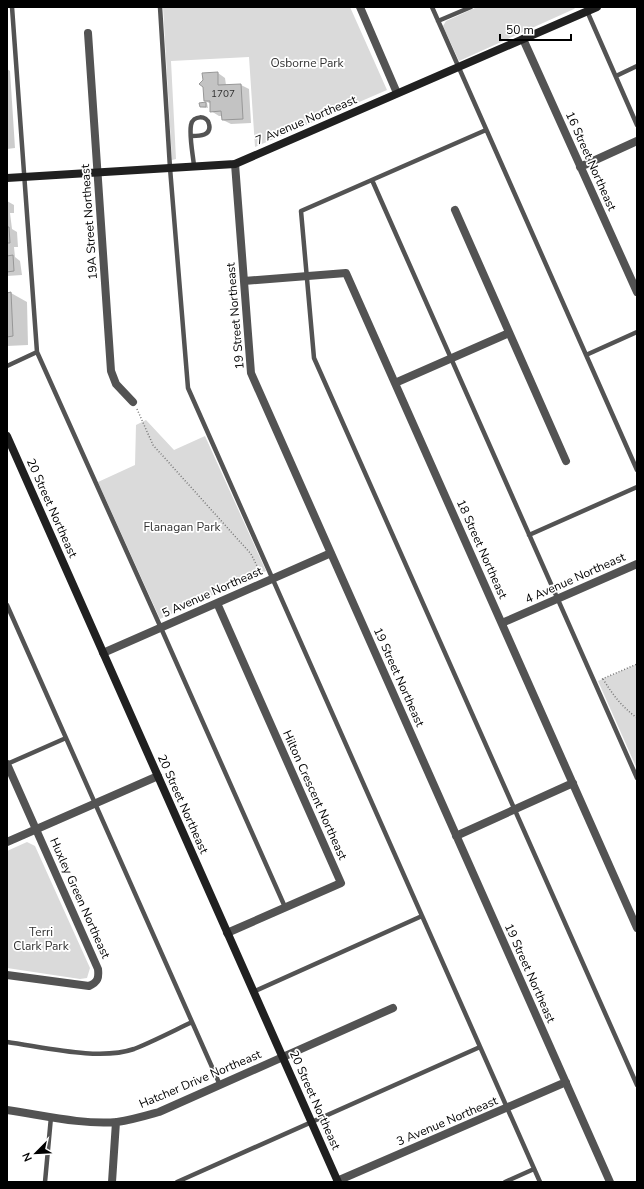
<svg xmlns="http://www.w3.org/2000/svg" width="644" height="1189" viewBox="0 0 644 1189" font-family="'Nunito Sans',sans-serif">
<rect width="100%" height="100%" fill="#fff"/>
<path fill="#dadada" d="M163,7H350L387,90L255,147L249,57L171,61L176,159L172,160Z
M477,7H576L574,9L459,61L443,26L446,21Z
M146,420L174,450L205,436L266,571L160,619L98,482L135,465L136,425Z
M637,664V769L598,681Z
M27,842L35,846L90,968L87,978L80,979L7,968V851Z"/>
<path fill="#0003" d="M7,69L10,71L15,148L7,149Z
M218,73L225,78L226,85H241L249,89L251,123L231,124L223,120V116H219L211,111V104L205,101Z
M207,103L208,108L201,107V104Z
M7,201L14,205V213H10L12,229L17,232L18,247H14L15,257L20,261L22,275L7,276Z
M11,293L27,302L28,345L7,346V294Z"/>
<path fill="#c3c3c3" stroke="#979797" d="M218,72V85L241,84L243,119L222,120L221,111L210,112V101H204L203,87L199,84L203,80L202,73Z
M206,102V107H200L199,103Z
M7,227H9L10,243H7Z
M7,252V256L13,255L14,271L7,272Z
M11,292L13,336L7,337V293Z"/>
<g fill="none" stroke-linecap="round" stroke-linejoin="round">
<path stroke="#757575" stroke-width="1.5" stroke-dasharray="1 2" stroke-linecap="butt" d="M137,409L153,445L251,554L261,574
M602,679L637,664
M603,679C613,695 621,706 637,718"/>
<path stroke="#535353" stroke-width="4.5" d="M12,7L37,352L161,628L285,907
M160,7L170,168L188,388L540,1182
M432,7L637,470
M587,11L637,125
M438,21L471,7
M616,76L637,66
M486,130L301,211L314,358L637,1085
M192,136C199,136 212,136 209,124C207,115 193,115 191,125C189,136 193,155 194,166
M372,180L637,778
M586,355L637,332
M7,366L37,352
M529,535L637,487
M7,605L220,1085
M7,764L66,738
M253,992L422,916
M7,1042C44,1047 99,1061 134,1049C154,1041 173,1031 192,1022
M45,1182L51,1117
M177,1182L480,1047
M505,1182L534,1169"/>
<path stroke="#535353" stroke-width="8" d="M360,7L397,93
M88,33L111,371L116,384L133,402
M523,39L637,292
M235,164L251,373L610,1182
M580,167L637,141
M455,210L566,461
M244,281L346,273L637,928
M395,383L509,333
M217,603L341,883L227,933
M502,623L637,564
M103,653L331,553
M7,764L98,969C99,978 98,982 89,986L7,975
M456,836L573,783
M7,842L158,776
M7,1110C42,1115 82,1125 117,1122C132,1120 145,1116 159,1112L393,1008
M337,1181L566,1082
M112,1182L116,1122"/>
<path stroke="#202020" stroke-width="8" d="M7,178L235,164L597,7
M7,436L338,1182"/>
</g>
<g text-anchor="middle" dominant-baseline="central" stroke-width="3.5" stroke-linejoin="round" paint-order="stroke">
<g font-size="10" fill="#313131">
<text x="223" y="94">1707</text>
</g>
<g font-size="12" fill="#313131" stroke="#fff">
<text x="307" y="63">Osborne Park</text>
<text x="182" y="527">Flanagan Park</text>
<text x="41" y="932">Terri<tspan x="41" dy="14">Clark Park</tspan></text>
</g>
<g font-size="12" fill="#000" stroke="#fff">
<text transform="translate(306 120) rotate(-23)">7 Avenue Northeast</text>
<text transform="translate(591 161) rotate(66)">16 Street Northeast</text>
<text transform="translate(89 222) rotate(-94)">19A Street Northeast</text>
<text transform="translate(235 316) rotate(-95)">19 Street Northeast</text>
<text transform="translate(52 508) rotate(66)">20 Street Northeast</text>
<text transform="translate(482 549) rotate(66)">18 Street Northeast</text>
<text transform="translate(575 578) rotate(-24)">4 Avenue Northeast</text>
<text transform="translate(212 592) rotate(-24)">5 Avenue Northeast</text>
<text transform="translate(399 677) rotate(66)">19 Street Northeast</text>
<text transform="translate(315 795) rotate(66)">Hilton Crescent Northeast</text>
<text transform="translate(183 804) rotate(66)">20 Street Northeast</text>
<text transform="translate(80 898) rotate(66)">Huxley Green Northeast</text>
<text transform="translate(530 973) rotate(66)">19 Street Northeast</text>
<text transform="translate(200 1079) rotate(-23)">Hatcher Drive Northeast</text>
<text transform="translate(315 1100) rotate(66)">20 Street Northeast</text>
<text transform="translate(447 1121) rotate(-23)">3 Avenue Northeast</text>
</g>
</g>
<rect width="644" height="1189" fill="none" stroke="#000000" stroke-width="16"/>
<g transform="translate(36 1153) rotate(246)" stroke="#ffffff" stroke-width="3" paint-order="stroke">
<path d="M0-3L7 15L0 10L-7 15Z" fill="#000000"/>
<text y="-6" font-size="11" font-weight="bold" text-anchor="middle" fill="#000000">N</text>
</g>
<path d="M500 34v6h71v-6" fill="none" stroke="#000000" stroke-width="2"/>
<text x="506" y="34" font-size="12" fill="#000000" stroke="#ffffff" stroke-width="3" paint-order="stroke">50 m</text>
</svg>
